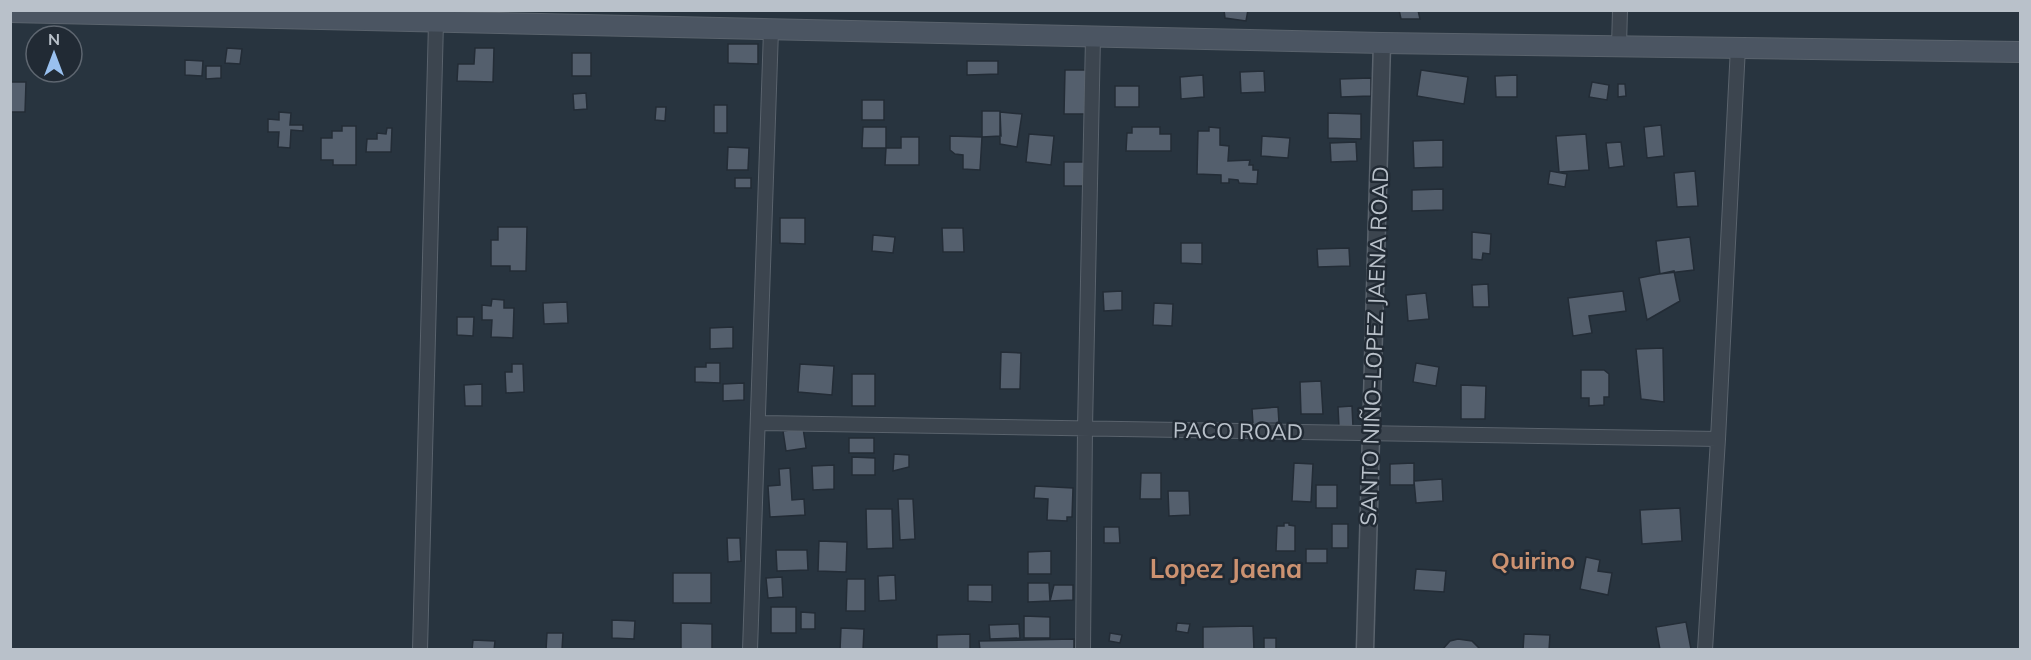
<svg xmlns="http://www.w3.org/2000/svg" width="2031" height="660" viewBox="0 0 2031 660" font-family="Mulish,sans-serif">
<rect width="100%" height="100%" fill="#28343f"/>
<path fill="#545f6d" stroke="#232c36" stroke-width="1.5" d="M1224,10H1248L1246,21L1225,18Z
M1399,10H1418L1420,19H1401Z
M728,44H758V64L728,63Z
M227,48L242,49L240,64L225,63Z
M475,48H494L493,82L457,81L458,64H474Z
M572,53H591V76H572Z
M185,60L203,61L202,76L185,75Z
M967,61H998V74L967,75Z
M206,66H221V78L206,79Z
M1065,70H1088L1087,114H1064Z
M1421,70L1468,77L1464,104L1417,96Z
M1264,71L1265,92L1241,93L1240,72Z
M1203,75L1204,97L1181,99L1180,77Z
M1517,75V97H1496L1495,76Z
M1371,78V96L1341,97L1340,79Z
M10,82H26L25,112H10Z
M1592,82L1609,85L1607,100L1589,97Z
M1618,84H1625L1626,96L1618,97Z
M1115,86H1139V107H1115Z
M586,93L587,109L574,110L573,94Z
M862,100H884V120H862Z
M714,105H727V133H714Z
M656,107H666L665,121L655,120Z
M982,111H1000L1001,136L982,137Z
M279,112L291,113L290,125H303V131L291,130L290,148L278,147L279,132H268V119L279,120Z
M1000,112L1022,114L1017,147L1000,144Z
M1328,113L1361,114V139L1328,138Z
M1661,125L1664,156L1647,158L1644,127Z
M342,126H356V165H333V160H321V138H332V131H342Z
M863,127H886V148H862Z
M1132,127H1160V134H1171V151H1126L1127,133H1132Z
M1209,127L1220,128V145L1229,146L1228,161L1250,160L1249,165H1253V170H1258L1257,184L1239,183L1238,180L1229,179V183H1221V175L1197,174L1198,131H1209Z
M387,128H392L391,152H366L367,139H377V133L386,134Z
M1029,134L1054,136L1051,165L1026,162Z
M1586,134L1589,170L1559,172L1556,136Z
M950,136L982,137L980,170L963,169V155L955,154L950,150Z
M1262,136L1290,138L1288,158L1261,156Z
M901,137H919V165H885L886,148H901Z
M1443,140V167L1414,168L1413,141Z
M1356,142L1357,161L1331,162L1330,143Z
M1621,142L1624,166L1609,168L1606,143Z
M728,147L749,148L748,170H727Z
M1064,162H1084V186H1064Z
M1550,171L1567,174L1565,187L1548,184Z
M1695,171L1698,206L1677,207L1674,173Z
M735,178H751V188H735Z
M1443,189V210L1412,211V190Z
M780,218H805V244L780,243Z
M498,227H527L526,271H510V266H491V240H498Z
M942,228H963L964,252H943Z
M1472,232L1491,234L1490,254L1483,253L1482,260L1472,259Z
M873,235L895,237L893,253L872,251Z
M1690,237L1694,270L1660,274L1656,241Z
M1181,243H1202V264L1181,263Z
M1349,248L1350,266L1318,267L1317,249Z
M1674,271L1680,301L1647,320L1639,278Z
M1488,284L1489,307H1473L1472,285Z
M1122,291V310L1104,311L1103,292Z
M1623,291L1626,311L1589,316L1592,333L1573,336L1568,298Z
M1426,293L1429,319L1408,321L1406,295Z
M492,299L504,300V308H514L513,338L491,337L492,320H482V305L491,306Z
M567,302L568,323L544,324L543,303Z
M1154,303L1173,304L1172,326L1153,325Z
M457,317H474L473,336L457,335Z
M733,327V348L710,349V328Z
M1663,348L1664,402L1641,399L1636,349Z
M1001,352L1021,353L1020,389H1000Z
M706,363H720V383L695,382V367H706Z
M1416,363L1439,367L1436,386L1413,382Z
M512,364H523L524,392L506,393L505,372H512Z
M800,364L834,366L832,395L798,392Z
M1581,370H1604L1609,374V397H1604V405L1589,406V398H1581Z
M852,374H875V406H852Z
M1321,381L1323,414H1301L1300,382Z
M744,383V400L723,401V384Z
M482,384V406H465L464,385Z
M1461,385L1486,386L1485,419H1461Z
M1352,406L1353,427H1339L1338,407Z
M1278,407L1279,423L1253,424L1252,409Z
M803,428L806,448L786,451L783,431Z
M849,438H874V453H849Z
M894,454L909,455V467L893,471Z
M852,457L875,458V475H852Z
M1294,463L1313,464L1311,502L1292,501Z
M1414,463V485H1390V464Z
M834,465V489L813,490L812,466Z
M790,468L792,500L804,499L805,515L770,517L768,486L780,485L779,469Z
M1141,473H1161V499H1140Z
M1442,479L1443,501L1416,503L1414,481Z
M1316,485H1337V508H1316Z
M1035,486L1073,488L1072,517H1067V521L1047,520L1048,499L1034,498Z
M1168,491H1189L1190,515L1169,516Z
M898,499H913L915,539L900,540Z
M1680,508L1682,541L1642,544L1640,510Z
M866,509H892L893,548L867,549Z
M1284,523H1289V525L1295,526V551H1276L1277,526H1284Z
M1332,524H1348V548H1332Z
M1104,527H1119L1120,543H1104Z
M727,538H740L741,561L728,562Z
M819,541L847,542L846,572L818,571Z
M1306,549H1327V563H1306Z
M776,550H807L808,570L777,571Z
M1051,551V574H1028V552Z
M1586,557L1600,560L1598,571L1612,573L1608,595L1580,589Z
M1416,569L1446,571L1444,592L1414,590Z
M673,573H711V603H673Z
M895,575L896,600L879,601L878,576Z
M782,577L783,597L768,598L766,578Z
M847,579H865V611H846Z
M1028,583H1049L1050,601L1028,602Z
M968,585H992V602L968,601Z
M1054,585H1073V600L1050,601Z
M771,607H796V633H771Z
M801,612L815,613V629H801Z
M1024,616L1050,617V638H1024Z
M612,620L635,621L634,639L612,638Z
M1686,622L1691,649L1660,650L1656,627Z
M681,623L712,624V650H681Z
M1177,623L1190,624L1188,633L1176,631Z
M1019,624L1020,638L990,639L989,625Z
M1253,626L1254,650H1203V627Z
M841,628L864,629L863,650H840Z
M547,633H563L562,650H546Z
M1110,633L1122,635L1120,643L1109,641Z
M970,634V650H937V635Z
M1524,634L1550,635L1549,650H1523Z
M1264,638H1276V650H1264Z
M1074,639V650H980L979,641Z
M1458,639L1472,641L1481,650H1442L1450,641Z
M473,640L495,641L494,650H472Z"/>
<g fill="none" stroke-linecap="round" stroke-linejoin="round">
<g stroke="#5a636d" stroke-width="16">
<path id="minor" d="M1619,46L1620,10
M758,423L1718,439
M420,650L436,22
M750,650L771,30
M1083,650L1085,428L1093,37
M1705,650L1718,439L1738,47"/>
</g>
<g stroke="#5a636d" stroke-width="19">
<path id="tertiary" d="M1365,650L1382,43"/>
</g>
<g stroke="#5a636d" stroke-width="22">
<path id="secondary" d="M10,12L1382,43L2020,52"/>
</g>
<use href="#minor" stroke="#3c454f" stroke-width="14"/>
<use href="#tertiary" stroke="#3c454f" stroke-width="16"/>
<use href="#secondary" stroke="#4b5562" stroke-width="20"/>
</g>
<g text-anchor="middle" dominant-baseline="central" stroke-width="5" stroke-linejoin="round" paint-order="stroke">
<g font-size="22" fill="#b9c1ca" stroke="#212a34">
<text transform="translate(1374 346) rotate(-88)">SANTO NIÑO-LOPEZ JAENA ROAD</text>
<text transform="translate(1238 431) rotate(1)">PACO ROAD</text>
</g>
<g font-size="24" font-weight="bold" fill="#cc9271" stroke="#212a34">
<text x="1533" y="560">Quirino</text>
</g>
<g font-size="26" font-weight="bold" fill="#cc9271" stroke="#212a34">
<text x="1226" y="568">Lopez Jaena</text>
</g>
</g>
<rect width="2031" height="660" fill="none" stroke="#b9c1ca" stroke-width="24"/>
<g transform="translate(54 54)"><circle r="28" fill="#212a34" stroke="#5e6670" stroke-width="1.5"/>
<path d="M0-4.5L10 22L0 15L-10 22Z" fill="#99c0ef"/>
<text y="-9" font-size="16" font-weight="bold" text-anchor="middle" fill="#b9c1ca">N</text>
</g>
</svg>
